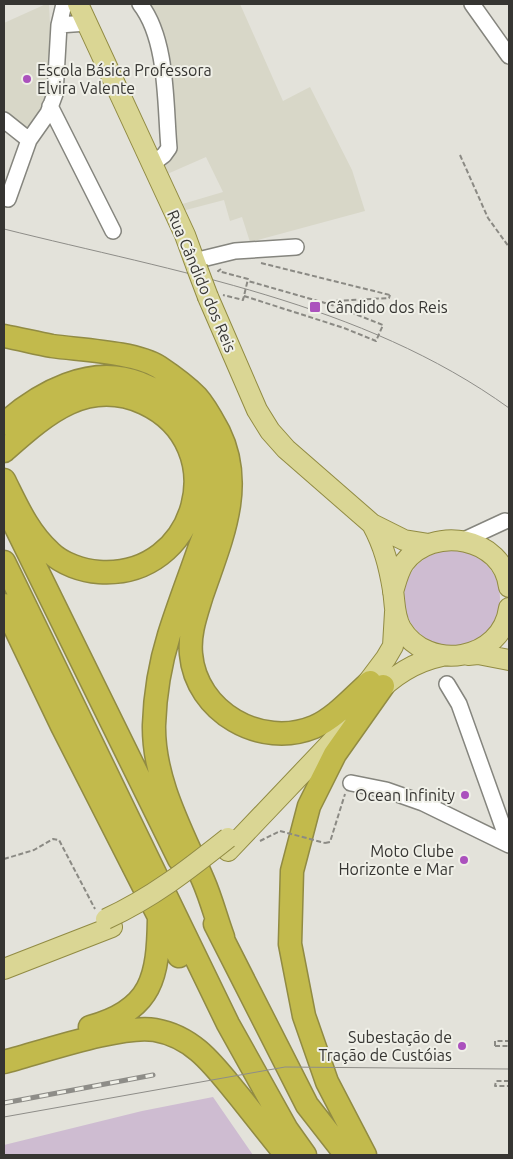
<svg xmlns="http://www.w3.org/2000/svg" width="513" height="1159" viewBox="0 0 513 1159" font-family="Ubuntu,sans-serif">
<rect width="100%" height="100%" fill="#e3e2da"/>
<path fill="#d8d7c8" d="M46,4H49L52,65L47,94L40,115L32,125L26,127L19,126L4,113V23Z
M145,4H240L283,101L310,87L352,170L365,211L250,242L242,217L230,221L224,200L182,211L179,205L223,192L206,157L165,175L163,163L173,155Z"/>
<path fill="#cebcd1" d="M404 598a48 48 0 1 1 96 0a48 48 0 1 1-96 0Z
M213,1097L253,1155H4V1145L142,1111Z"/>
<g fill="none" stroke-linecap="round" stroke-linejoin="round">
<g stroke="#85857e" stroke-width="18">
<path id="minor" d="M140,4C168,40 165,104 169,148L164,155L152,164
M472,4L509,56
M59,25L87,23
M50,106L113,231
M4,120L29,140
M8,199L29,140L48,113L55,94L59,25L64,4
M194,261L235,251L296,247
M464,540L505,521
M447,684L459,704L509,844
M351,783L386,790L423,803L509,845"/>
</g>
<g stroke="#918b43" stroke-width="22">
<path id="major" d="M78,4L185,235L197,268
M208,297L257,410L270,431L286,449L372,524L404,540L429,544
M372,524C384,546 389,566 393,590C395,603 394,616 401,628C428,673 502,661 509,608
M393,592C396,582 398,572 404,563C433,524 503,537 509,587
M468,655L478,654L509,660
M359,694L386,658L393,646L395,612
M372,698C391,677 413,662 442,656
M228,851L344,729
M4,969L112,927"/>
</g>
<g stroke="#918b43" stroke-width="25">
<path id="highway" d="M4,336C20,339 36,343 52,346C80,350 136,352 159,367C171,375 187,387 197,397C206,407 213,421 219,432C246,487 220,542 202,595C196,615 189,633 191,654C196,712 261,749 314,727C335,718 353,697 370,682
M4,424C39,393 91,364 139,383C198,406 222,455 210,516C208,527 203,538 199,549C189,578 178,606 169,635C160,664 155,694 154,725C153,780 182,831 203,880C211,898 216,918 223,937
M4,451C45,415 86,377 144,403C234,445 198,579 99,572C83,571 62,564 50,552C28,532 17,506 4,480
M4,503L179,859
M4,562L228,1024L286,1128
M4,605L62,726L179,956
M215,924L307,1105L346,1155
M90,1027C153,1010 158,976 159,919
M4,1062C39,1053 122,1024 155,1030C195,1037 215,1067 239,1096C255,1116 271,1136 286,1155
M278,1117L305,1155
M365,1155L327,1082L304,1016L290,944L292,871L309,806L335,754L383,686"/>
</g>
<path stroke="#8b8a84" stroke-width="2" stroke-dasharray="5 2.5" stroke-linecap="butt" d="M460,155L488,218L509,247
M261,263L390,295
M221,269L218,271L248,279L243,300L223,295
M244,296L344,328L376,341L383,325L332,305L248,281
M332,305L333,301L389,298L390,295
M260,841L280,831
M325,843L330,842L345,794
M4,859L34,850L53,839L59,840L95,909
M495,1046V1041H509
M495,1046H509
M509,1081H496L495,1086H509"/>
<use href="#minor" stroke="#fff" stroke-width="15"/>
<use href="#major" stroke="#dad694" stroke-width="20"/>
<use href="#highway" stroke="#c2ba4c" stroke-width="22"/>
<path stroke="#8e8d88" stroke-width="1" d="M4,229C176,272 362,302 509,408
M4,1117L285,1067L509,1069"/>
<g stroke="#8e8d88" stroke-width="5">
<path id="rail" d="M4,1103L153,1075"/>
</g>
<use href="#rail" stroke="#f0f0e8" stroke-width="3" stroke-dasharray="9" stroke-linecap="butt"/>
<g stroke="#918b43" stroke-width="22" stroke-linecap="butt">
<path id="major-bridge" d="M197,268L208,297
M106,919C152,898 189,869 228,838"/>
</g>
<path stroke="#8b8a84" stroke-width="2" stroke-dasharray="5 2.5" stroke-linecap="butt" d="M280,831L325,843"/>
<use href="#major-bridge" stroke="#dad694" stroke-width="20"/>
</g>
<g fill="#ab51bd" stroke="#f0f0e8" stroke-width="2">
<circle cx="27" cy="79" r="5"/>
<rect x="309" y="301" width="12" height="12" rx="2.5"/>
<circle cx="465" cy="795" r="5"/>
<circle cx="464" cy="860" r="5"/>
<circle cx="462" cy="1046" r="5"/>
</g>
<g text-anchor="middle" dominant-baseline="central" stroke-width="4" stroke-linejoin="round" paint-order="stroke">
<g font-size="16" fill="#363532" stroke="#f0f0e8" text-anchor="end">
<text x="37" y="70" text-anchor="start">Escola Básica Professora<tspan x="37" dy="18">Elvira Valente</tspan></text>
<text x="326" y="307" text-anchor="start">Cândido dos Reis</text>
<text x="455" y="795">Ocean Infinity</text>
<text x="454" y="851">Moto Clube<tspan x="454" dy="18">Horizonte e Mar</tspan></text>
<text x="452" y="1037">Subestação de<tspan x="452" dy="18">Tração de Custóias</tspan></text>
</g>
<g font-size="16" fill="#363532" stroke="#f0f0e8">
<text transform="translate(202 281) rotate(67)">Rua Cândido dos Reis</text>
</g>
</g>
<rect width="513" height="1159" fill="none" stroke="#363532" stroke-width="10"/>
</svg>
